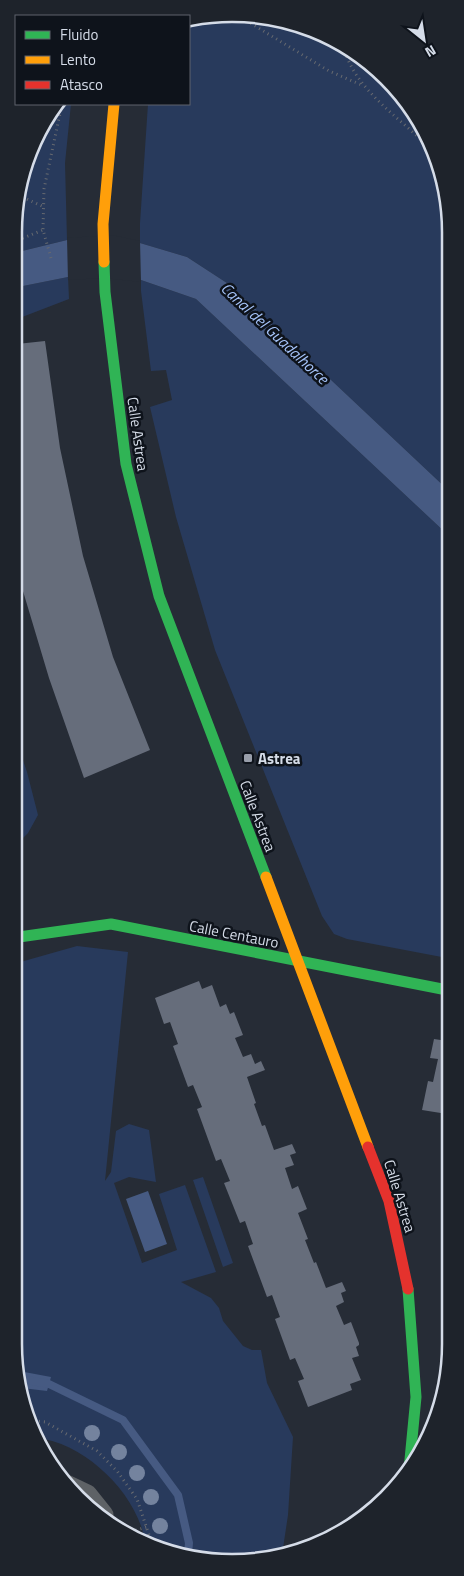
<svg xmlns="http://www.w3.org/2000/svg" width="464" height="1576" viewBox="0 0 464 1576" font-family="'Titillium Web',sans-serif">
<rect width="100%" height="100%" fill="#262c36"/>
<path fill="#283a5c" d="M189,18H274L329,36L387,78L428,136L448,204V490L230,285L187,257L140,243V223L148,104H189Z
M58,104H71L65,163L67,240L18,252V190L50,111Z
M68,277L69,299L17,319L18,287Z
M141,280L196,299L448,535L447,958L347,939L334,934L322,916L215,650L176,517L150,407L172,400L166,370L151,371L141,291Z
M16,740L27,772L38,815L28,833L16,845Z
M77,946L128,952L105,1181L111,1172L116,1131L129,1124L149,1130L156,1182L129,1177L114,1183L142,1263L177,1250L159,1194L185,1185L216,1272L181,1282L211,1298L219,1308L223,1321L243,1346L252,1350H261L267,1383L293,1437L288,1515L282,1555L217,1562L145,1542C138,1494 85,1443 37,1438L30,1427L14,1344L15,965L24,961Z
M203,1177L233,1263L223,1267L193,1180Z"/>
<path fill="#465a82" d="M111,238L140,243L187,257L230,285L448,490V535L196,299L141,280L104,275L68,277L18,287V252L67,240Z
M148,1191L167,1244L145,1252L126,1199Z
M19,1371L51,1377L47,1391L22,1388Z"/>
<path fill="#262c36" d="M112,235L140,241L141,282L104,278L68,280L67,238Z"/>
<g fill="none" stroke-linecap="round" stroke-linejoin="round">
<path stroke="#465a82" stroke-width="8" d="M21,1379L49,1384L123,1420L178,1495L189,1543L188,1554"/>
</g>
<path fill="#666d7b" d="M45,341L60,448L83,556L113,657L150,750L84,778L49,678L17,571V344Z
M199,981L202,989L212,985L220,1007L226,1004L230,1014L234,1012L243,1035L235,1038L243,1057L251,1054L255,1064L261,1061L265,1070L247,1077L256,1103L254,1104L262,1126L265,1125L274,1150L292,1144L296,1153L290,1155L294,1165L285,1168L292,1189L298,1186L307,1209L298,1213L308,1239L305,1240L314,1263L316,1262L326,1288L342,1282L346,1291L341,1293L344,1302L336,1306L344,1325L351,1322L359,1343V1345L356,1347L359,1356L352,1358L361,1380L350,1384L352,1390L308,1407L298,1381L304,1379L295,1358L290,1360L275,1319L280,1317L272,1295L267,1297L248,1246L253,1244L245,1221L240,1223L224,1183L230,1181L221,1159L216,1161L197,1109L202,1107L193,1085L188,1087L173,1046L178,1044L170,1022L164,1024L155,998Z
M434,1039L447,1041V1114L422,1110L428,1081L433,1082L438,1059L430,1058Z"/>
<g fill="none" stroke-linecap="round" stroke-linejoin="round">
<path stroke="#676a70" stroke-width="3" stroke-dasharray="1 4" stroke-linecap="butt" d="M242,18L329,71L364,86
M344,47C353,89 404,121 433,151
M18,195L44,207
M18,240L43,230
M51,258L43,230L44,189L62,104
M29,1420L45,1422L97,1451L117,1471L137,1499L152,1544
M126,1533L147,1527"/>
<path stroke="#5e6266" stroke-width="21" d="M66,1485L87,1495L103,1515"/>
<path stroke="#30b455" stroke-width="11" d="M104,262L105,292L126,464L159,596L266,877
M15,939L19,937L111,924L447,990
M408,1289L416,1397L409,1470"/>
<path stroke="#ff9f0a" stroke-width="11" d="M104,262L103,224L114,104
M266,877L368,1147"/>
<path stroke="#e5322d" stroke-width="11" d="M368,1147L389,1201L408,1289"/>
</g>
<g fill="#74839e">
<circle cx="92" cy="1433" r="8"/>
<circle cx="119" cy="1452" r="8"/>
<circle cx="137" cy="1473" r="8"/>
<circle cx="151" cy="1497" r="8"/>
<circle cx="160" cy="1526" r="8"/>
</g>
<rect fill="#989eaa" stroke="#0e131b" stroke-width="2" x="243" y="753" width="10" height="10" rx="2.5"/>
<g text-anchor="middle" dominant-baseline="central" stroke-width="5" stroke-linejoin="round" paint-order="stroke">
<g font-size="15" fill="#d5dce8" stroke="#0e131b">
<text transform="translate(138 434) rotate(82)">Calle Astrea</text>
<text transform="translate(258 816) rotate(69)">Calle Astrea</text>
<text transform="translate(234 934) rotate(11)">Calle Centauro</text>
<text transform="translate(400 1196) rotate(73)">Calle Astrea</text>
</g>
<g font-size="15" font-weight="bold" fill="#d5dce8" stroke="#0e131b" text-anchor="start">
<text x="258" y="758">Astrea</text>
</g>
<g font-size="16" font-style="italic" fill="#a6c4fa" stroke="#0e131b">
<text transform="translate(275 333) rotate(43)">Canal del Guadalhorce</text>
</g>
</g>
<path d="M0 0H464V1576H0ZM232 22H232A210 210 0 0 1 442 232V1344A210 210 0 0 1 232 1554H232A210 210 0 0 1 22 1344V232A210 210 0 0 1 232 22Z" fill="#1e232b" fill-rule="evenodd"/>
<path fill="none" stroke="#d5dce8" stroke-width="2.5" d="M232 22H232A210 210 0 0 1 442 232V1344A210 210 0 0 1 232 1554H232A210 210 0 0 1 22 1344V232A210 210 0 0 1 232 22Z"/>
<rect x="15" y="15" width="175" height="90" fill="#0e131b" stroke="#5e636d"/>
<rect x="25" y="31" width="25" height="8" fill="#30b455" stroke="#5e636d"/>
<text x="60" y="40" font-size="15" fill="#d5dce8">Fluido</text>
<rect x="25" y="56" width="25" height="8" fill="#ff9f0a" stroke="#5e636d"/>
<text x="60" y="65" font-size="15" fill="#d5dce8">Lento</text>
<rect x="25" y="81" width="25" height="8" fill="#e5322d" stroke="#5e636d"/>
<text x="60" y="90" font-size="15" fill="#d5dce8">Atasco</text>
<g transform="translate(424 40) rotate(150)" stroke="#0e131b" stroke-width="4" paint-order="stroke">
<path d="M0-4L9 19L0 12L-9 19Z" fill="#d5dce8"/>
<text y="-8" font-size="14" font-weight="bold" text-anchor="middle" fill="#d5dce8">N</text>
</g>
</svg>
